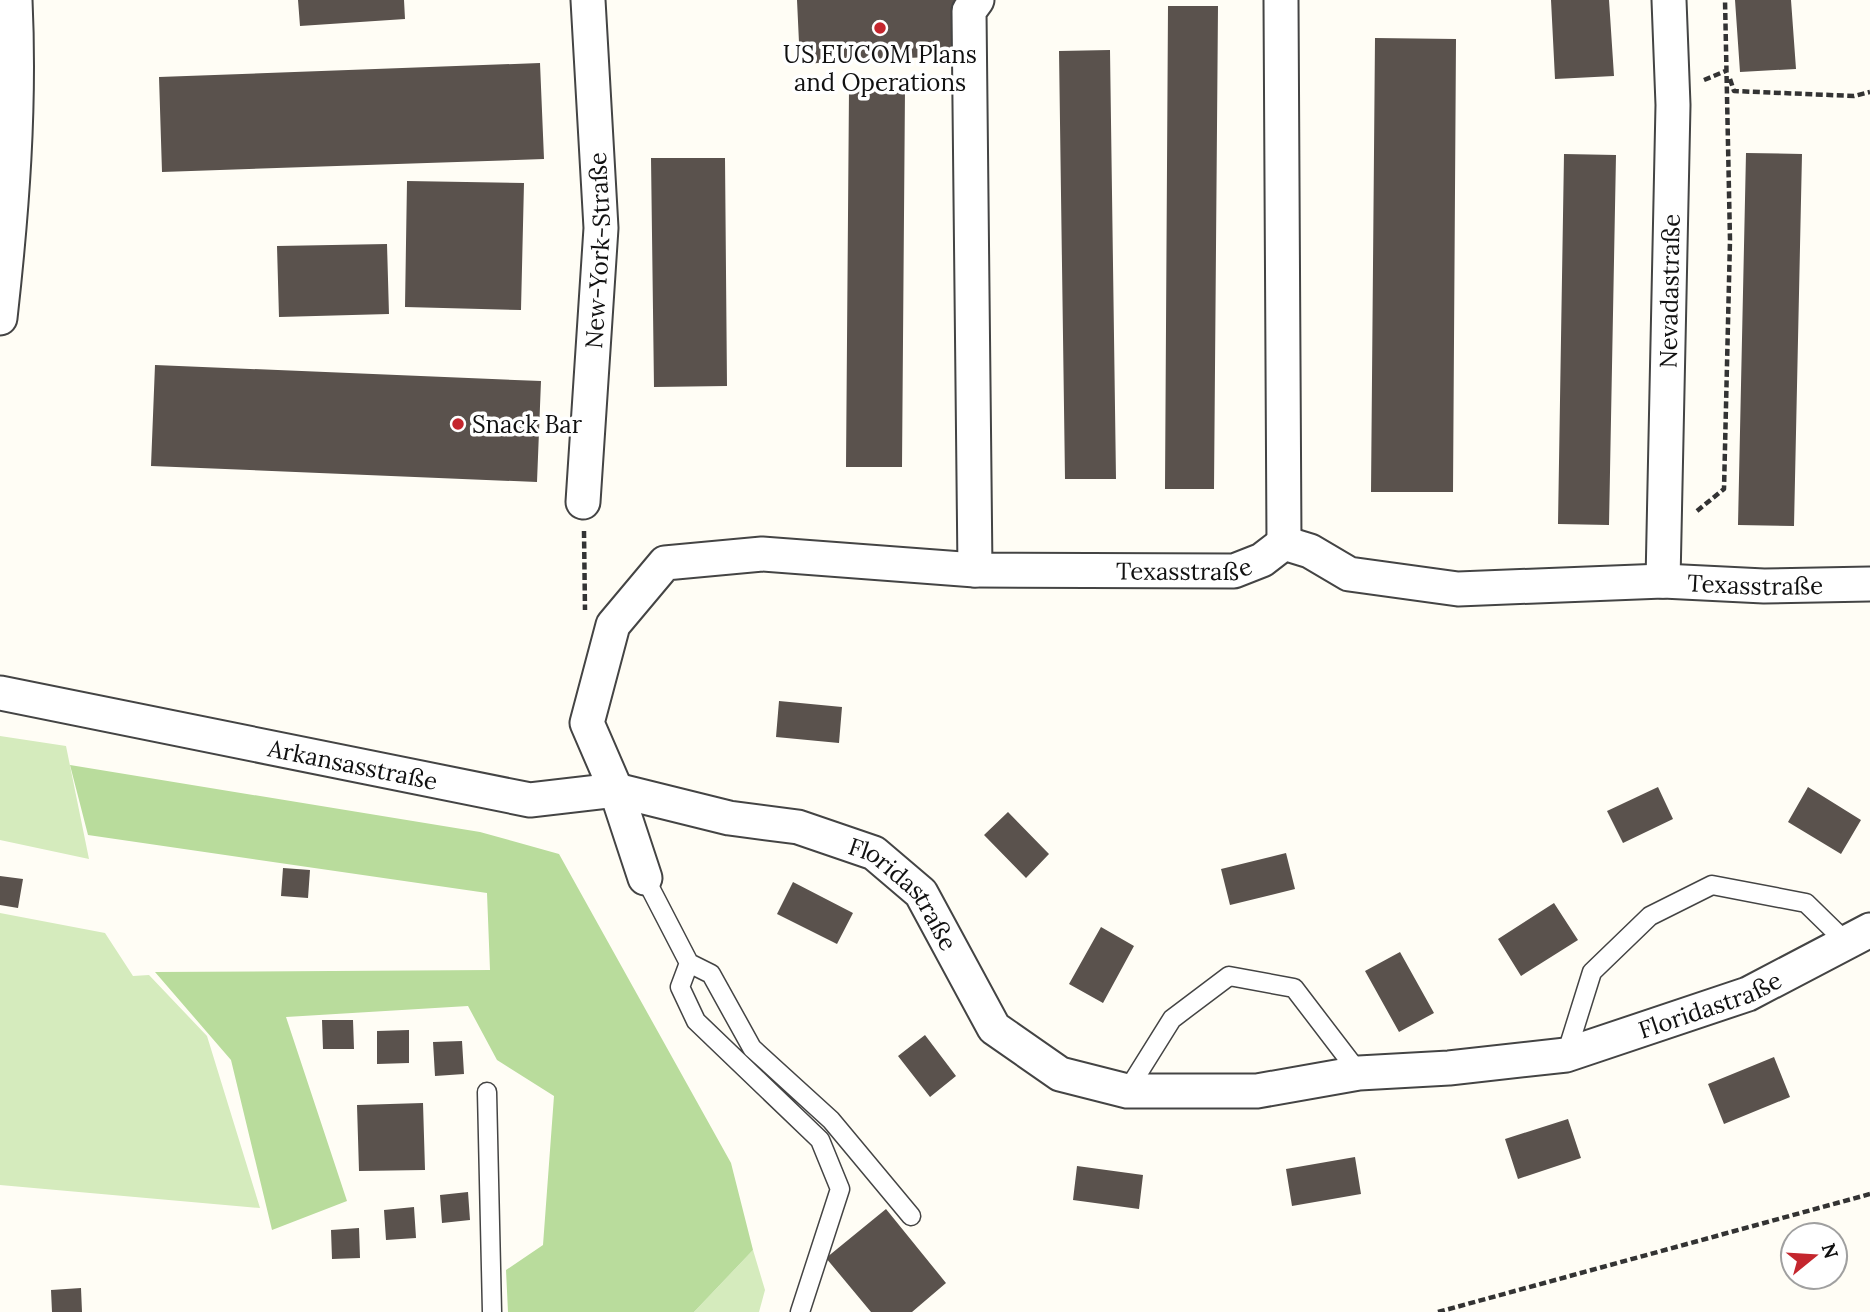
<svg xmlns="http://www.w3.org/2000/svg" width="1870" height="1312" viewBox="0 0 1870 1312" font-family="Lora,serif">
<rect width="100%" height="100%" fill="#fffdf5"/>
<path fill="#d5ebbd" d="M0,736L66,746L89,859L0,840Z
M0,913L105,933L133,976L149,975L207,1036L260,1208L0,1185Z
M753,1250L765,1290L759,1312H694Z"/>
<path fill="#b9dc9c" d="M70,765L480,832L559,854L731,1163L753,1250L694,1312H508L506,1270L543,1245L554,1096L497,1060L468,1006L286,1017L347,1201L272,1230L231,1060L155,972L490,970L487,893L88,835Z"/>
<path fill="#5a524d" d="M298,0H404L405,19L300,26Z
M797,0H960L963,55L800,64Z
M1551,0H1609L1614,76L1555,79Z
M1735,0H1791L1796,69L1740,72Z
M1168,6H1218L1214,489H1165Z
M1375,38L1456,39L1453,492H1371Z
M1110,50L1116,479H1065L1059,51Z
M540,63L544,159L162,172L159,77Z
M849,89H905L902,467H846Z
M1746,153L1802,154L1794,526L1738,525Z
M1564,154L1616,155L1609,525L1558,524Z
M651,158H725L727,386L654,387Z
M407,181L524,183L521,310L405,307Z
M387,244L389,314L279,317L277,246Z
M155,365L541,381L537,482L151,466Z
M779,701L842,707L839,743L776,737Z
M1658,787L1673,819L1623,843L1607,811Z
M1808,787L1861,820L1841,854L1788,822Z
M1008,812L1049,854L1026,878L984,835Z
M1286,853L1295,889L1230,905L1221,869Z
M283,868L310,870L308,898L281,896Z
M0,876L23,879L18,908L0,905Z
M793,882L853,913L837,944L777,914Z
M1554,903L1578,940L1521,976L1498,939Z
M1101,927L1134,946L1103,1003L1069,984Z
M1400,952L1434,1013L1399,1032L1365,971Z
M322,1020H353L354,1049H323Z
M409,1030V1063L377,1064V1031Z
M925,1035L956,1076L930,1097L898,1056Z
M462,1041L464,1074L435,1076L433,1042Z
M1774,1057L1790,1097L1724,1124L1708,1084Z
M423,1103L425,1170L359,1171L357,1105Z
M1568,1119L1581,1158L1518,1179L1505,1139Z
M1355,1157L1361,1194L1292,1206L1286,1169Z
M1077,1166L1143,1175L1139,1209L1073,1200Z
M468,1192L470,1220L442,1223L440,1195Z
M414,1207L416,1238L386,1240L384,1210Z
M886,1209L946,1283L912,1312H871L826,1258Z
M359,1228L360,1258L332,1259L331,1230Z
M81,1288L82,1312H52L51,1290Z"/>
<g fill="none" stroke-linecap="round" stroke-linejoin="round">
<g stroke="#444" stroke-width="21">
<path id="service" d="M645,878L689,963L711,974L752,1048L831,1120L911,1216
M689,963L680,987L696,1021L820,1140L840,1189L800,1312
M1566,1055L1592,972L1650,916L1712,885L1806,903L1848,944
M1127,1091L1172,1019L1229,976L1294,988L1359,1073
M487,1092L492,1312"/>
</g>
<g stroke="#444" stroke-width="37">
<g id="minor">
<path d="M1281,0L1284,543"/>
<path d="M0,318C12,211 20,107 15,0"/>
<path id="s1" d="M583,502L601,228L588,0"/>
<path id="s2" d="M1284,543L1310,551L1349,574L1458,589L1663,581L1764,586L1870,584"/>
<path d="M975,570L969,11L977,0"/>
<path id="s3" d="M1663,581L1673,105L1669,0"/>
<path id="s4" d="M0,693L530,800L616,790L729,818L798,827L874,853L921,893L994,1028L1060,1074L1127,1091H1257L1359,1073L1449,1068L1566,1055L1748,994L1870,930"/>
<path id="s5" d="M645,878L616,790L587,723L613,625L665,563L762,554L975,570L1234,571L1262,560L1284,543"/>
</g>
</g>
<path stroke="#333" stroke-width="4.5" stroke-dasharray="7 3.5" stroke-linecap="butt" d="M1730,79L1734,91L1854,96L1870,92
M1704,80L1728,70
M1697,511L1724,489L1730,240L1725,0
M584,531L585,610
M1438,1312L1870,1194"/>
<use href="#service" stroke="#fff" stroke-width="18"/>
<use href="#minor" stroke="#fff" stroke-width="33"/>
</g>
<g fill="#c4262e" stroke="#fff" stroke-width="2.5">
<circle cx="880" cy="28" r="7"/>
<circle cx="458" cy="424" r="7"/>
</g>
<g text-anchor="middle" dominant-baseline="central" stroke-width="7" stroke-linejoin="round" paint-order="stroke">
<g font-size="24" fill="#111" stroke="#fff">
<text x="880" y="54">US EUCOM Plans<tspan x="880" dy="28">and Operations</tspan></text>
<text x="472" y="424" text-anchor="start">Snack Bar</text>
</g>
<g font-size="24" fill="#111" stroke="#fff">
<text stroke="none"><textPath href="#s1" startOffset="252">New-York-Straße</textPath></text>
<text stroke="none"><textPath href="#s3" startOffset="290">Nevadastraße</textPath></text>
<text stroke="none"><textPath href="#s5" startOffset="868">Texasstraße</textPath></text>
<text stroke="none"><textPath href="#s2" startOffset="480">Texasstraße</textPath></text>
<text stroke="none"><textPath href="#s4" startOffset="360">Arkansasstraße</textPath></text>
<text stroke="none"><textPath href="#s4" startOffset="943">Floridastraße</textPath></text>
<text stroke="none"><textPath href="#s4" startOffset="1852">Floridastraße</textPath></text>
</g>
</g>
<g transform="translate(1814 1256) rotate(72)"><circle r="33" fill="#ffffff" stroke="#a0a0a0" stroke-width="2"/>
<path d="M0-5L12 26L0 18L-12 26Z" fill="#c4262e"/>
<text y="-10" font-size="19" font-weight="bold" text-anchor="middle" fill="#111111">N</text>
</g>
</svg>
